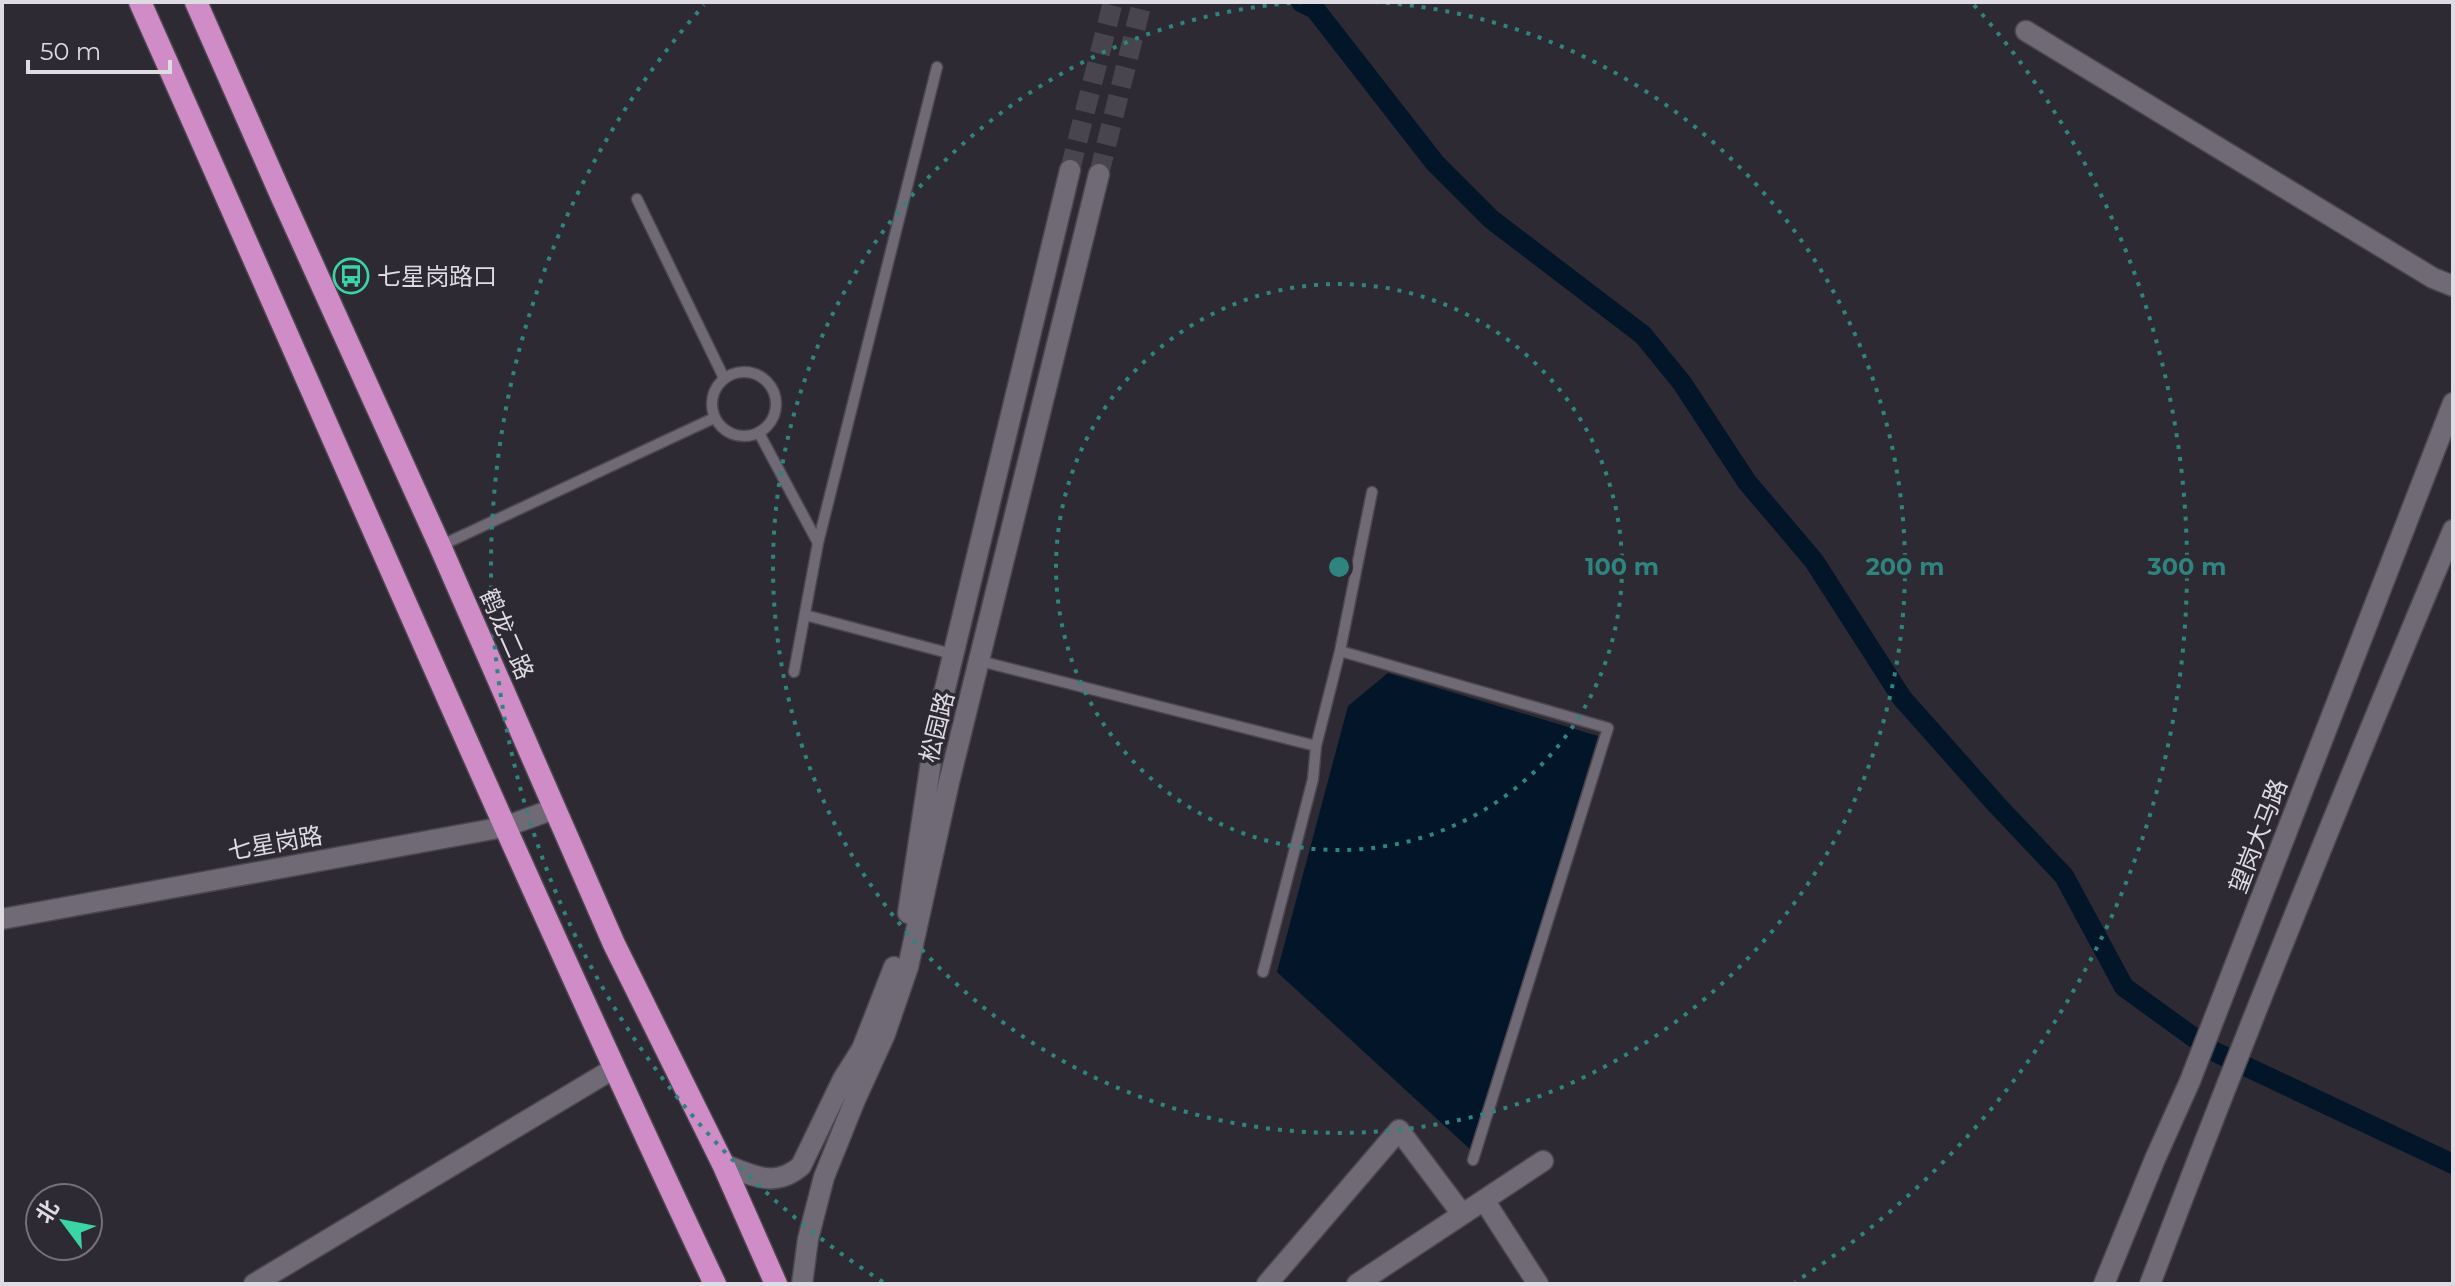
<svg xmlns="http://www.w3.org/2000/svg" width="2455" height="1286" viewBox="0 0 2455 1286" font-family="Montserrat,'Noto Sans SC',sans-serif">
<rect width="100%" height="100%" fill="#2e2a34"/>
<path fill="#021529" d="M1388,673L1598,736L1472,1151L1277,972L1348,706Z"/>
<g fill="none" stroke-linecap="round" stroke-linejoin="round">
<path stroke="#021529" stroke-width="20" d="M1301,2L1315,9L1435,163L1491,219L1643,335L1682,383L1747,482L1814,561L1902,698L1996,804L2064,876L2124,987L2211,1050L2453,1164"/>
<path stroke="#48454e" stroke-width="20" stroke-dasharray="20 10" stroke-linecap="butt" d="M1070,170L1113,2
M1099,174L1142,2"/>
<g stroke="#4b464f" stroke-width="13">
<path id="service" d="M637,199L724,378
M712 404a32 32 0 1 1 64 0a32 32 0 1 1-64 0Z
M759,433L818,543
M440,546L714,418
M805,615L952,654
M1340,651L1608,728L1473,1160
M980,661L1316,746
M794,672L818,543L937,67
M1263,972L1313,779L1316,746L1340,651L1372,492"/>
</g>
<g stroke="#4b464f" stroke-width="23">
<path id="minor" d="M2026,31L2433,278L2453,286
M1484,1200L1538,1284
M254,1284L613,1069
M1267,1284L1399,1130L1462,1214
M1357,1284L1543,1161"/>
</g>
<g stroke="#4b464f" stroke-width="23">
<path id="tertiary" d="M908,913L937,722L1070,170
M2,919L504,827L554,809
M723,1164C752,1175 774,1189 801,1166L843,1079L862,1049L894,967
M802,1284L808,1239L824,1177L855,1100L885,1034L908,967L949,782L1099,174
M2104,1284L2155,1159L2190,1081L2453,403
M2150,1284C2246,1031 2348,780 2453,530"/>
</g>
<g stroke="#4b464f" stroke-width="25">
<path id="trunk" d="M140,2C331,430 515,861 715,1284
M196,2L281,195L440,546L614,944L723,1164L776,1284"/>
</g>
<use href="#service" stroke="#6f6a76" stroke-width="10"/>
<use href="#minor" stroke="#6f6a76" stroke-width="20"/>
<use href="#tertiary" stroke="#6f6a76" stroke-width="20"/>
<use href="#trunk" stroke="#d08cc6" stroke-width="22"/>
</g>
<g fill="none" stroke="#2e857f" stroke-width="4" stroke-dasharray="4 8">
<circle cx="1339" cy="567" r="283"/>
<path d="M1374 2A566 566 0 1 1 1304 2"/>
<path d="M883 1282A848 848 0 0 1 704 5M1974 5A848 848 0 0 1 1795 1282"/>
</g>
<defs>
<g id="bus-ring" transform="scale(1.8)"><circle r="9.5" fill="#2e2a34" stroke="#3bd4a4" stroke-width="1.5"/><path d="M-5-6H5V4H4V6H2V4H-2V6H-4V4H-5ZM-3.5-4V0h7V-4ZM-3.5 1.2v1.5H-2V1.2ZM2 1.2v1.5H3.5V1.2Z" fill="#3bd4a4"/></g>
</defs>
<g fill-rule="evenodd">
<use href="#bus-ring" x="351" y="276"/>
</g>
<g text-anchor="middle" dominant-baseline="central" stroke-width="7" stroke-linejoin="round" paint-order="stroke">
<g font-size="24" fill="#dedbe2" stroke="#2e2a34" text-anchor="start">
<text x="377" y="276">七星岗路口</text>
</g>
<g font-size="24" fill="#dedbe2" stroke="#2e2a34">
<text transform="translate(507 634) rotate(66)">鹤龙二路</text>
<text transform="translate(937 727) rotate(-76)">松园路</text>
<text transform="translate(2258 836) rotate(-69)">望岗大马路</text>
<text transform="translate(275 843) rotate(-10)">七星岗路</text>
</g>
</g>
<circle cx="1339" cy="567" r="12" fill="#2e857f" stroke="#2e2a34" stroke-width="4"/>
<g font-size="24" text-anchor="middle" font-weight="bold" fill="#2e857f" stroke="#2e2a34" stroke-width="7" stroke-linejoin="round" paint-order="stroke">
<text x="1622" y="575">100 m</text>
<text x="1905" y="575">200 m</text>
<text x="2187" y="575">300 m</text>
</g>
<rect width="2455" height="1286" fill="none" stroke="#dedbe2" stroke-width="8"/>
<g transform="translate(64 1222) rotate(302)"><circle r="38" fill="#2e2a34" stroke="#74717a" stroke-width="2"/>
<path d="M0-6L14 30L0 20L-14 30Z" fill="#3bd4a4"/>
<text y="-12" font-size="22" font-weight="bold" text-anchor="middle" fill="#dedbe2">北</text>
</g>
<path d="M28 60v12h142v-12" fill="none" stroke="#dedbe2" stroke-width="4"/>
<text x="40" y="60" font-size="24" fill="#dedbe2" stroke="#2e2a34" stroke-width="6" paint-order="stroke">50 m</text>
</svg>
